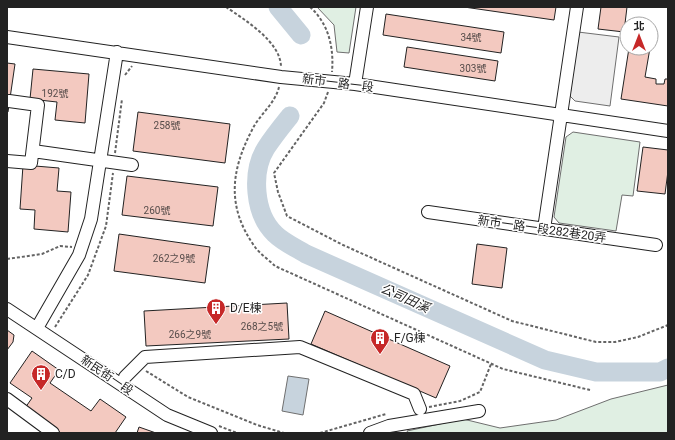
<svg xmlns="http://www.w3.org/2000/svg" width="675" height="440" viewBox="0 0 675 440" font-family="Roboto,'Noto Sans TC',sans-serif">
<rect width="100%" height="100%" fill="#fff"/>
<path fill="#e0efe3" stroke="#6f6f6f" d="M317,7H356L349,53L337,52L334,25Z
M573,132L640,142L633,196L622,195L616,231L559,223L554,217L566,137Z
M668,385V433H408L407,431L463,419L500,428L556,420L611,399Z"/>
<path fill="#ededed" stroke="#6f6f6f" d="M578,32L619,37L610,106L575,101L570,96Z"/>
<path fill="#c7d3dd" stroke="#6f6f6f" d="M288,376L309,379L303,415L282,411Z"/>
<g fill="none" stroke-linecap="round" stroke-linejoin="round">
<path stroke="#c7d3dd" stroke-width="19" d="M278,7L301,35
M290,116C282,126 273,137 266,148C251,172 254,214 275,234C283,242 296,248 306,254L545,360L596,372H660L668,368"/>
</g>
<path fill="#f3c9c0" stroke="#222" d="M464,7H556L554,20Z
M601,7H627L624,32L598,29Z
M386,14L504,32L501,53L383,35Z
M407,47L498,61L495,81L404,67Z
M629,48H650L645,77L656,79V84H664L665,79H668V106L621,99Z
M7,63L15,64L8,112H7Z
M33,69L89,74L85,123L55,120L57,102L30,99Z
M138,112L230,124L225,163L133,151Z
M643,147L668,150V171L665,194L637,191Z
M23,165L59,168L57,191L71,192L68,232L34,229L35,210L20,209Z
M127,176L218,187L213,226L122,215Z
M119,234L210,247L205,283L114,271Z
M477,244L507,248L502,288L472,284Z
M287,303L289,339L146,346L144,311Z
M325,311L450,366L436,398L311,344Z
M7,330L14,335L13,342L7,350Z
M32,351L59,370L50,383L91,411L100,399L126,417L115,433H61L25,408L32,398L10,383Z
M139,427L156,433H137Z"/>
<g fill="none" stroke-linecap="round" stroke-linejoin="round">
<g stroke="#222" stroke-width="14">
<path id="minor" d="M7,37L281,77L355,84L668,131
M355,84L367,7
M33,151L132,165
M7,161L31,163L38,105L9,101
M428,212L656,245
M544,229L577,7
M7,309L167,415L211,433
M37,328L79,255L91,219L117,52
M125,377L145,357L300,347L414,394L420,409
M7,399L53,433
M370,433L389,426L479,411"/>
</g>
<path stroke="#646464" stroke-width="2" stroke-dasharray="3 2" stroke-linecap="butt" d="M226,7C245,20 281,42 281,67
M310,7C329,24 334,48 332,72
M125,75L132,66
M279,87C275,104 259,115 252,130C230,172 227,208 255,247C260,254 269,260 275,266L503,369L590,390
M328,92L324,103L274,173L278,192L287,216L343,245L512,321L596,342H615L638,337L668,325
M115,153L122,99
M7,259L42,254L60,246L72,247
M55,327L88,275L106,226L113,173
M146,371L188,397L257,425L284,433
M429,407L460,401L480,392L491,364
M219,426L237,433
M320,433L386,414"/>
<use href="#minor" stroke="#fff" stroke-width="12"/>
</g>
<defs>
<g id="building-pin" transform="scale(1)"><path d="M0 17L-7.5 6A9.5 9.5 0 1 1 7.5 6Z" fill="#c62828" stroke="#fff"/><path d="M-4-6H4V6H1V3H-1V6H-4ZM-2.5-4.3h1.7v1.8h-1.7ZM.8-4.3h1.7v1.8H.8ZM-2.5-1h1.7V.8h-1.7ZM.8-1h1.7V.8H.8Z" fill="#fff"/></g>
</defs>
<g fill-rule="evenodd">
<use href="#building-pin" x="216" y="308"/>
<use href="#building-pin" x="380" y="338"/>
<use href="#building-pin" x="41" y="374"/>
</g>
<g text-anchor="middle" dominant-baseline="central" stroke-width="3" stroke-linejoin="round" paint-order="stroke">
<g font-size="10" fill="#564c4a">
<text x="471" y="37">34號</text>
<text x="473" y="68">303號</text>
<text x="55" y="93">192號</text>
<text x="167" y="125">258號</text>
<text x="157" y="210">260號</text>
<text x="174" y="258">262之9號</text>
<text x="262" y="326">268之5號</text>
<text x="190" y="334">266之9號</text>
</g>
<g font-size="12" fill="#222" stroke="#fff">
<text transform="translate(338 83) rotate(7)">新市一路一段</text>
<text transform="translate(542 229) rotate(8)">新市一路一段282巷20弄</text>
<text transform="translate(107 375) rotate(34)">新民街一段</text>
</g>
<g font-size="12" fill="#222" stroke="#fff" text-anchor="start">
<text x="230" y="308">D/E棟</text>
<text x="394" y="338">F/G棟</text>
<text x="55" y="374">C/D</text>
</g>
<g font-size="13" font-style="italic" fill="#222" stroke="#fff">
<text transform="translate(405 298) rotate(24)">公司田溪</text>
</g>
</g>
<rect width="675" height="440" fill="none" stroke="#222222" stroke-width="16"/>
<g transform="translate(639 36)"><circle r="19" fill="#ffffff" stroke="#a7a7a7"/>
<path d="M0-3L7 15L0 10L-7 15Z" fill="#c62828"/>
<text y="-6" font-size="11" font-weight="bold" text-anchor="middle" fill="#222222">北</text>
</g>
</svg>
